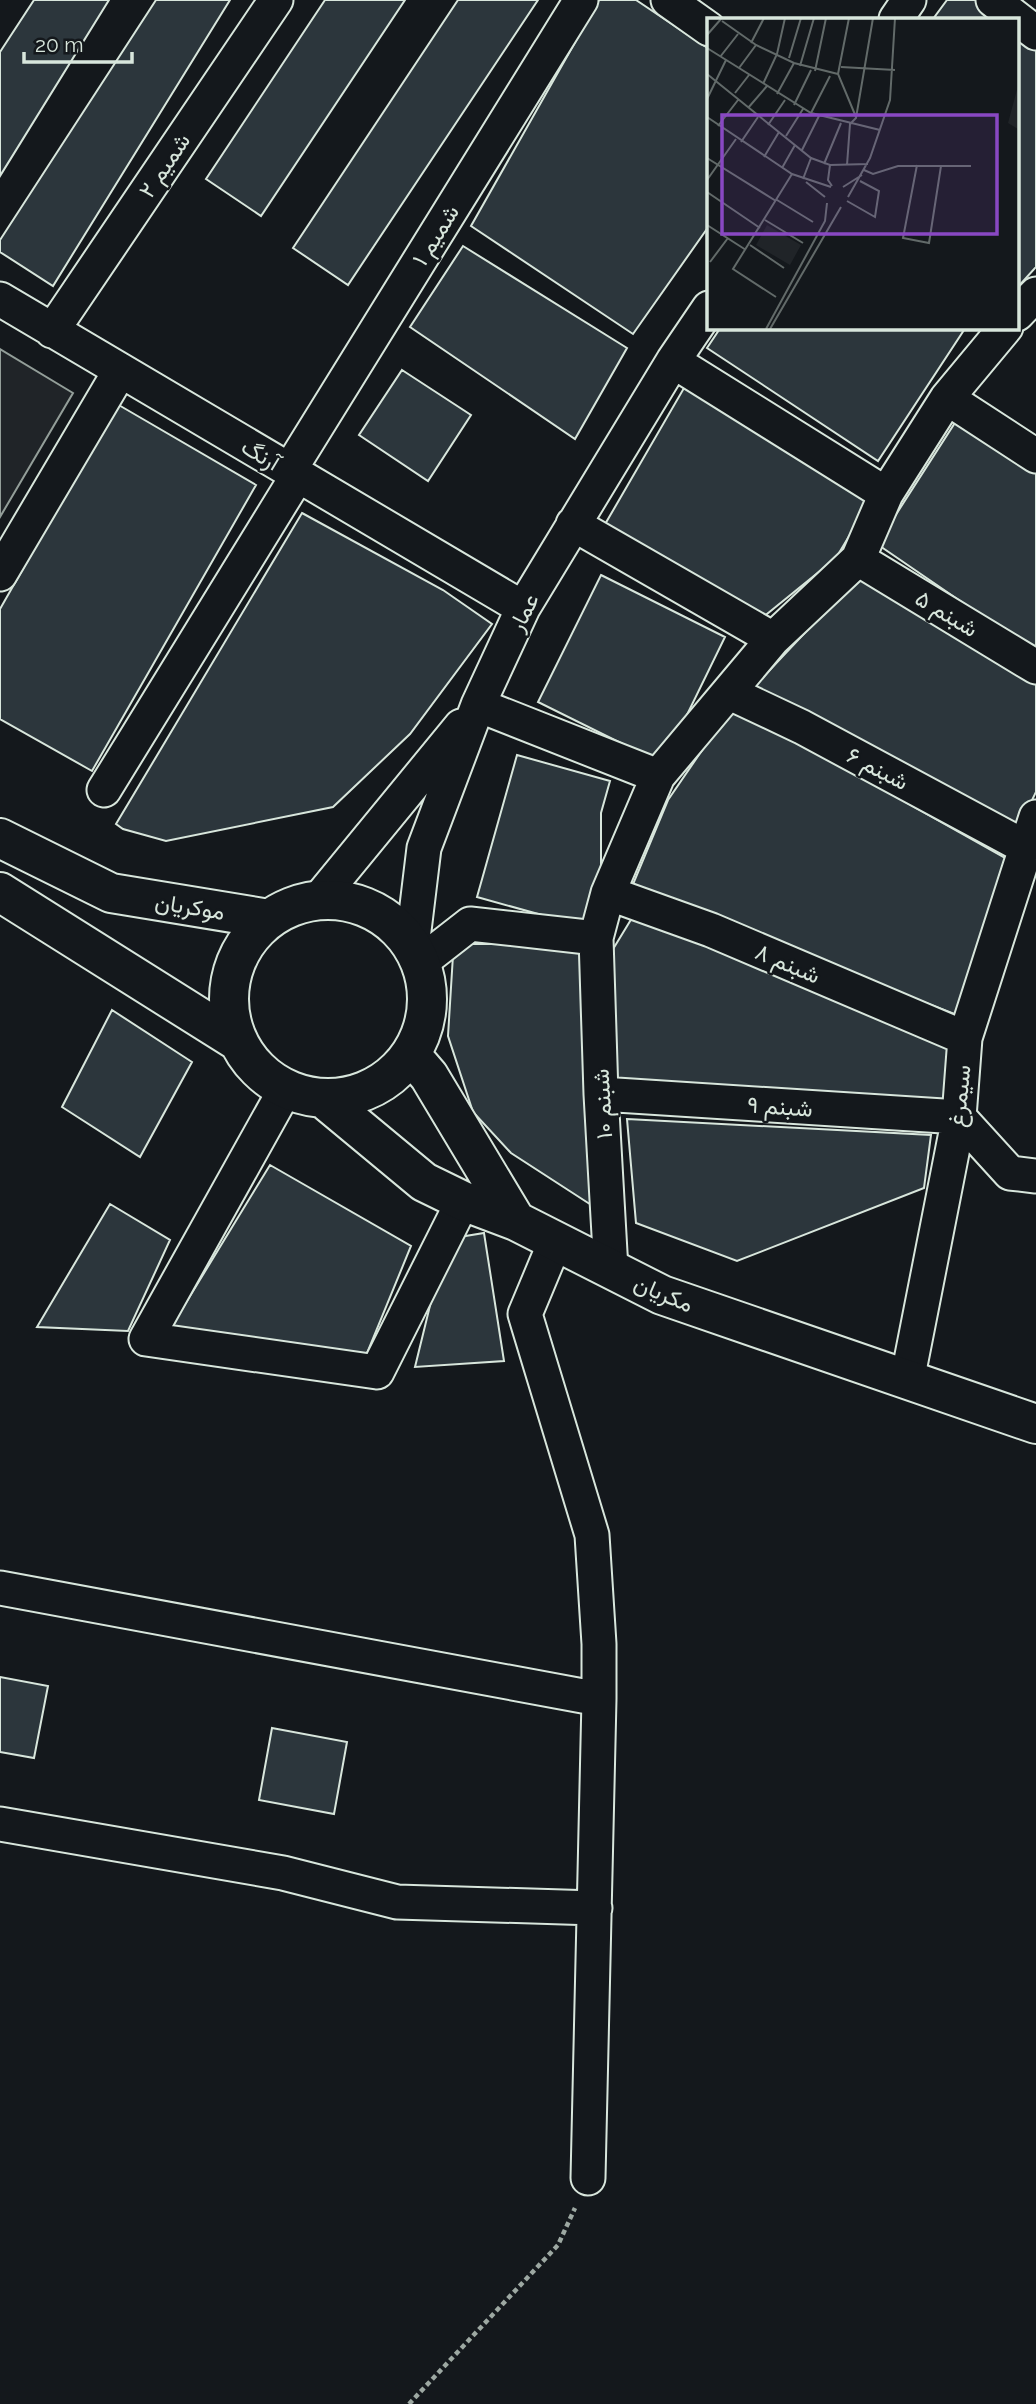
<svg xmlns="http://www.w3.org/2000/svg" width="1036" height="2404" viewBox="0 0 1036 2404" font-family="Raleway,Vazirmatn,sans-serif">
<rect width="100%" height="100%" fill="#14181c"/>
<path fill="#202428" stroke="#939e99" stroke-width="2" d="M0,349L73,393L0,517Z"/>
<path fill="#2c363c" stroke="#d8e6dc" stroke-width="2" d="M34,0H109L0,176V52Z
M156,0H230L53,286L0,252V240Z
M325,0H405L261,216L206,179Z
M458,0H538L348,285L293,248Z
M599,0H636L709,49V226L633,334L471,226Z
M947,0H976L999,19H933Z
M1017,35L1036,51V267L1017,288Z
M463,246L627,348L575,439L410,327Z
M721,327H966L878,461L707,348Z
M402,370L471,415L428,481L359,435Z
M684,388L872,498L836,558L762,618L604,526Z
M117,404L256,485L92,771L0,719V609Z
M960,415L1036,466V653L877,544Z
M302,513L443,590L492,624L410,734L333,807L166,841L123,829L116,824Z
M863,571L1036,679V792L1016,833L750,691Z
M601,575L725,637L663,764L538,702Z
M733,705L1005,858L957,1015L631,889L668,800Z
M517,755L610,781L601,813V872L585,927L477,897Z
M635,913L950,1039L951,1108L612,1087L607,959Z
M471,944H598L599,1210L511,1153L473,1112L448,1036L453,955Z
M112,1010L192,1062L140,1157L62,1107Z
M627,1119L931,1135L924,1188L737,1261L636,1223Z
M270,1165L411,1246L363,1363L168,1332Z
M110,1204L170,1240L128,1331L37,1327Z
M484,1233L504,1361L415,1367L437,1277L435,1241Z
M0,1677L48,1686L34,1758L0,1752Z
M272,1728L347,1742L334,1814L259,1800Z"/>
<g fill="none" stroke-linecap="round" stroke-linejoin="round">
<g stroke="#d8e6dc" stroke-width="37">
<path id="street" d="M668,0L709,29
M993,0L1036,33
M896,19L909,0
M0,299L523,608
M1017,314L1036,294
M52,331L276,0
M673,361L886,494
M947,398L1036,456
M289,471L581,0
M573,524L773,639
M858,559L1036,667
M0,574L120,371
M730,693L802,727L1025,847
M478,705L658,776
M104,790L298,475
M608,893L711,930L965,1038
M319,899L461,726
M412,947L424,848L478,705L523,608L673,361L709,308
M420,963L470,924L596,938
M285,1090L146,1339L377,1372L463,1201
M601,1094L959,1117L1010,1173L1036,1176
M556,1240L525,1314L592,1535L599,1644V1699L588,2178
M611,1270L601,1094L596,938L608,893L658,776L773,639L858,559L886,494L947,398L1006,327
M907,1381L959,1117L965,1038L1036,817
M0,1588L599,1699
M0,1824L283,1873L397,1902L595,1908"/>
</g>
<g stroke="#d8e6dc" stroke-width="42">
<path id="primary" d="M0,838L111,893L269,919
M0,892L237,1041
M229 999a99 99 0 1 1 198 0a99 99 0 1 1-198 0Z
M411,1055L429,1076L516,1221
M324,1099L424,1182L463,1201L516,1221L662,1295L1036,1424"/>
</g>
<path stroke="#9da8a2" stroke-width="4.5" stroke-dasharray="5 3.5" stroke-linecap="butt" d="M409,2404L558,2245L575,2208"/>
<use href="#street" stroke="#14181c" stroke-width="33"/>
<use href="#primary" stroke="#14181c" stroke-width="38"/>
</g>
<g text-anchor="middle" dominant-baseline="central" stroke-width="5" stroke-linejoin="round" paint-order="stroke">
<g font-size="23" fill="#d8e6dc" stroke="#14181c">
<text transform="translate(164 165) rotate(-56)">شمیم ۲</text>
<text transform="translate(435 235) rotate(-58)">شمیم ۱</text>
<text transform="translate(261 454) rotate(31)">آرنگ</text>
<text transform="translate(523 612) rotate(-63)">عمار</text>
<text transform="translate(947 613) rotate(31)">شبنم ۵</text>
<text transform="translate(878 768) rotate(28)">شبنم ۶</text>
<text transform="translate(190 906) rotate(9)">موکریان</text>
<text transform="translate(788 963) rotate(23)">شبنم ۸</text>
<text transform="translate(959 1096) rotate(-84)">سیمرغ</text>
<text transform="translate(602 1104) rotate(-93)">شبنم ۱۰</text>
<text transform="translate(780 1106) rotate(4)">شبنم ۹</text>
<text transform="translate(664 1293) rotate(23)">مکریان</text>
</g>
</g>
<g transform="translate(707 18)">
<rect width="312" height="312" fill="#14181c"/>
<path d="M311,68L312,111H311L301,105ZM60,207L94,227L83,247L49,227Z" fill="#202428"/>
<path fill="none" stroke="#626a69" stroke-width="2" d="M142,0L131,56L149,99M15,3L49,27L87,45L131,56M0,17L14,1M44,25L57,0M0,30L104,95L173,112M13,39L31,16M82,40L94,0M93,48L107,0M134,49L188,52M32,50L49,27M108,53L119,0M0,56L104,140L123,147L161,146M56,66L70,36L78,0M28,75L42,57M70,76L87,45M0,81L19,42M87,87L104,52M41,90L60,68M104,95L123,58M0,99L85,156L124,169M61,107L78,82M11,108L31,82M79,118L96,91M34,124L51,99M95,132L112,98M57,139L72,114M0,140L69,183M117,146L134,105M123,147L121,162L125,168M140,147L143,106L149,100L166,0M210,147L196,220L222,225L234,148M75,150L88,127M157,152L166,156L191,148H264M96,161L104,140M0,162L29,121M99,164L118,179M136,169L155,157M0,174L53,210M141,179L163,140L183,82L188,0M70,182L106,204M140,183L168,199L172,173L153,163M58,202L96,225M0,207L39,232M43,227L77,250M3,244L21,220M69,279L26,251L85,156M59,311L118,203L120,185M63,311L134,189"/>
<path fill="#8948c3" fill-opacity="0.15" stroke="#8948c3" stroke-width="3.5" d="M15,97H290V216H15Z"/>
<rect width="312" height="312" fill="none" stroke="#d8e6dc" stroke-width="3.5"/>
</g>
<path d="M24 52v10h108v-10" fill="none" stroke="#d8e6dc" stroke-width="3.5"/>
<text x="35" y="52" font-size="21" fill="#d8e6dc" stroke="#14181c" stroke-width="5" paint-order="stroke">20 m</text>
</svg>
